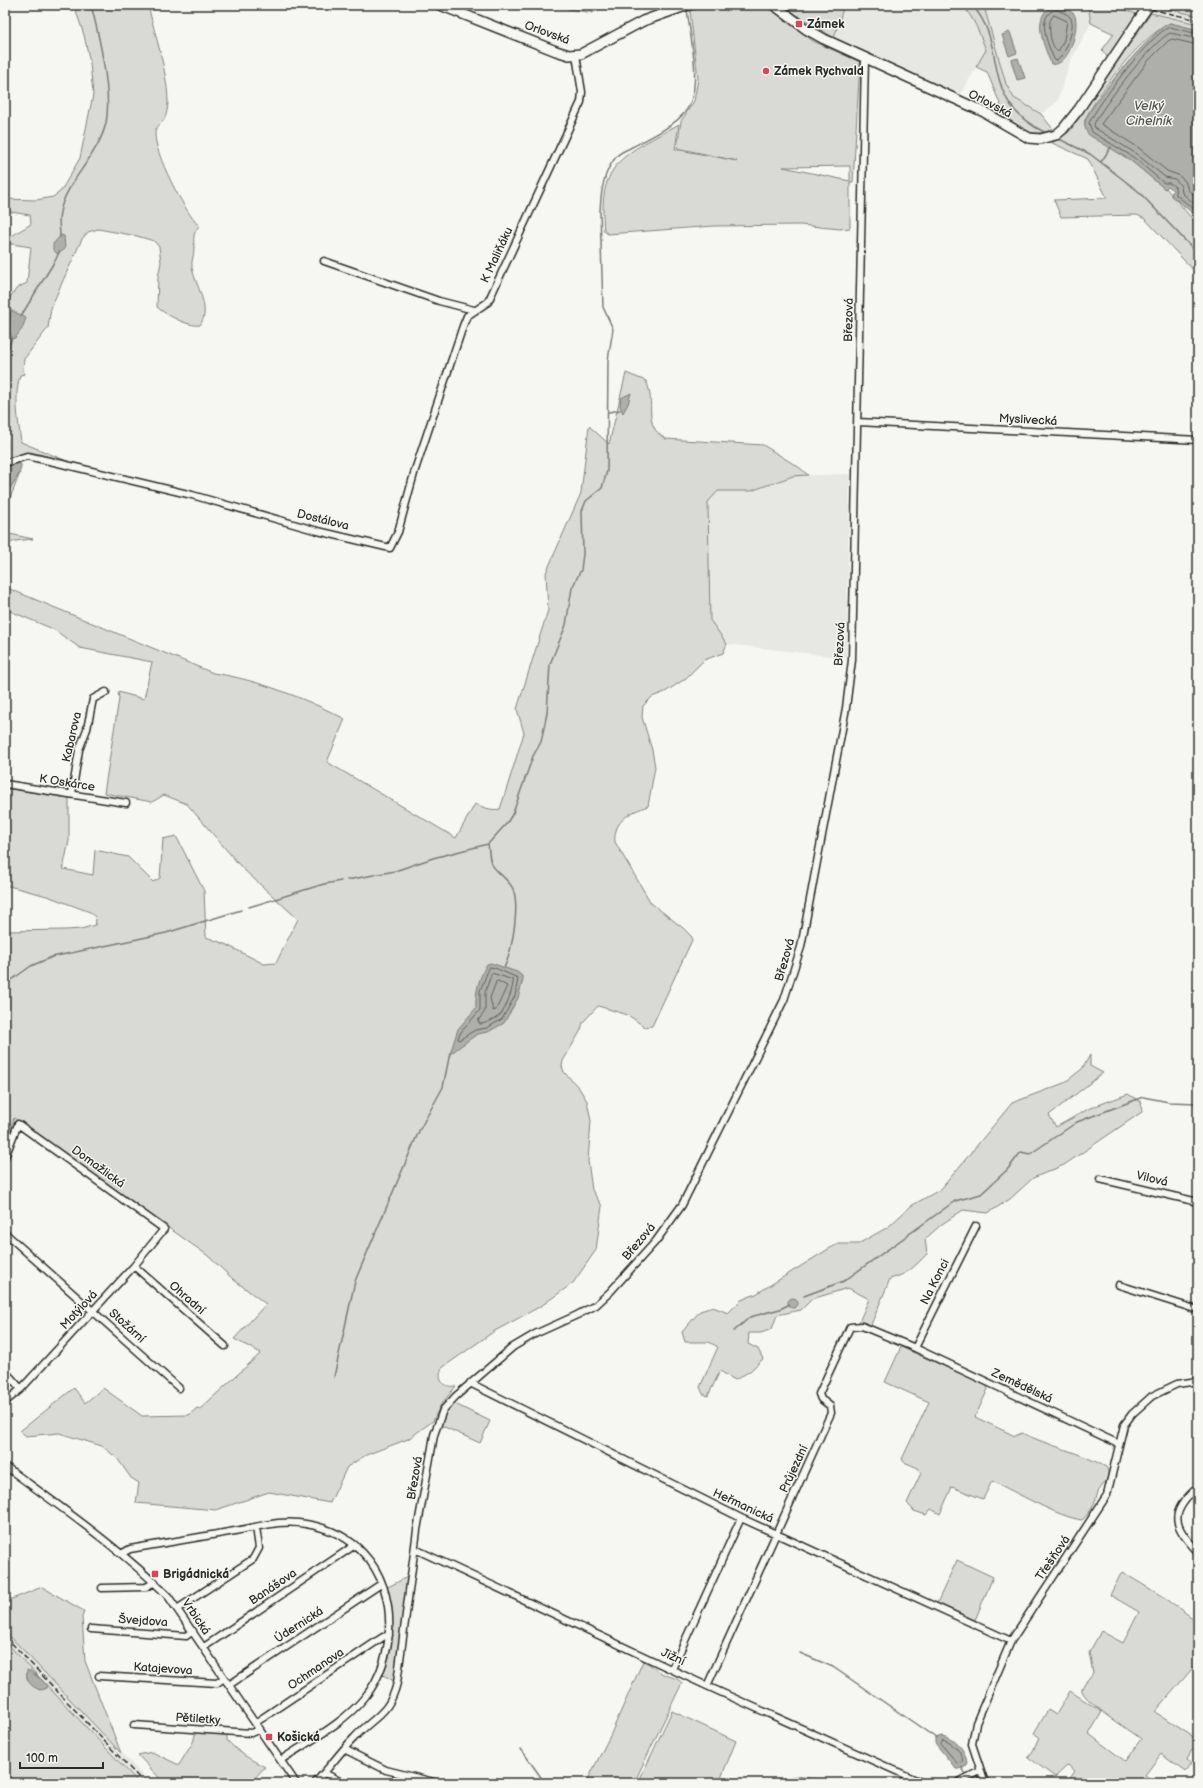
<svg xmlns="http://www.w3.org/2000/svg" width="1203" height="1788" viewBox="0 0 1203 1788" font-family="'Balsamiq Sans',sans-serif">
<rect width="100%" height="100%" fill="#f6f6f2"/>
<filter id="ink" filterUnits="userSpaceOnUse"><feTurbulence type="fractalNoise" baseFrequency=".025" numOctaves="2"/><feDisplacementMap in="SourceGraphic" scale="8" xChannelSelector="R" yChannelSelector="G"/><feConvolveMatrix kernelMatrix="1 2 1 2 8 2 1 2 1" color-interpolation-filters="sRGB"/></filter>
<g filter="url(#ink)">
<path fill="#e7e7e3" d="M844,5H962L971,15L981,35L986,50L961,94L915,77L834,38Z
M1006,5H1088L1091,23L1071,60L1057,102L1041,114L1014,98L1006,84L985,10L1002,9Z
M1116,5H1150L1160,7L1198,16V24Z
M850,474L846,658L727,644L710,620L708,502L718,491H751L793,476Z
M5,1631L32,1658L150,1783H139L116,1758L5,1641Z"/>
<path fill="#d9d9d5" stroke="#828280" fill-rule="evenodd" d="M74,5H148C155,35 167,70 168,100C168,106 167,116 163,121C160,125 155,127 155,133C154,153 184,211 199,226C192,234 194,239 194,249C194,256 191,260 192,268C195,284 212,309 200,325C189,327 166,315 157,307L158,277L161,262L159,247L154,241L137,236L98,229L88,232L82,239L60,287L51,308L48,328L24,359L23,371L25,374L20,375C14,396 18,420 21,442L67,461L30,452L19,463L5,467V389L8,382L5,378V304L17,288L27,283L31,247L5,243V240L31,224L30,215L5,211V199L36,200L53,197L61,191L80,158L93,95L90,63L84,35Z
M561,5H597V7L593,13L568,9Z
M705,5H766L813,41L860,62L853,182H850V228L840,229L800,225L714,226L608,234L604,231C597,160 625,155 679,124L675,149L737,161L677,148L681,121L694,101L698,79L690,11ZM850,166V181L783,167Z
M784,5H844L834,38L784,7Z
M962,5H1006L1002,9L985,10L1006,84L1014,98L1041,114L1053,129C1028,139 1023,129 1001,117L1003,111L987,72L976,67L986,50C979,33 975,19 962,5Z
M1088,5H1112L1137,14L1108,58L1102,50L1114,34L1091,23Z
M1163,5H1183L1198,8V16L1160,7Z
M1151,13L1198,24V30L1170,23C1141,38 1109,79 1092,107C1090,111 1086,116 1085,120C1084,124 1086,129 1087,132L1130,160L1165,189L1166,188L1171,194V196L1178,202L1198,226V275L1145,219L1137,215L1061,217L1054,200L1107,198L1088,159L1052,143L1070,131Z
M5,79L8,92L5,137Z
M626,373L646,381C657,403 641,425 666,439L763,445L800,468L808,475L793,476L751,491H718L708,502L710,620L727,644L723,653L704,660L685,679L665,692L652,697L643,706L642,717L652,750L655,767L648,806C631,812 613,820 615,842L651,903L683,928L692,937V940L652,1026L645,1027L628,1015L598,1006L583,1022L581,1030L563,1061L562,1066L564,1072L579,1088L587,1101L591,1121L588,1161L592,1190L602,1206L596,1250L573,1283L541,1306L493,1332L442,1368C436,1380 444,1388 456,1386L440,1406L433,1421L408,1439L366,1455L347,1467L330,1503L269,1492L216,1510L136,1503L139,1483L131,1478L117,1458L102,1446L59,1433L26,1436L20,1431L74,1388L85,1403L103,1388L142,1416L189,1415L197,1408L200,1409L261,1353L234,1339L266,1304L234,1280L207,1255L14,1118L5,1147V931L66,930L81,929L95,925C97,918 95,916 90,912L47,896L5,885V788L69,798V841L63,869L93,875L95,850L128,857L153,882L160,878L163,839L176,836L204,891L206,937L225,944L264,964L276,963L298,919L242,868L187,804L164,795L152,802L104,793L119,699L118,692L144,699L152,662L80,648L53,629L5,609V587L213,673C256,679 307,699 345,719L327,762L456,838L475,804C483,807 491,811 500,809L503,800L524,733L517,709L548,610L546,573L581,493L589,426L609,444Z
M20,473L5,511C5,492 10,488 20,473Z
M5,533L33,539L15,541L5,546Z
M1090,1055V1066L1103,1073L1049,1115L1056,1127L1090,1108L1128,1094L1141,1102L1142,1112L1064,1165L1033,1178L1010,1199L988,1213L963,1210L942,1224L925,1239L927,1254C914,1267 908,1274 890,1279L870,1327L859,1322L869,1299L848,1288L812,1299L801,1310L777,1315L772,1329L761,1333H749L748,1344L758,1349L763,1359L750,1371L735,1380L720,1371L708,1396L703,1394L700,1387L718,1347L709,1342H685L682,1332L700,1311L713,1307L728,1313L741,1300L756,1294L830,1248L838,1244H858L888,1227L911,1206L941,1189L1012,1103L1064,1083L1082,1069Z
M901,1347L986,1385L988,1389L975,1417L1015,1436L1022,1433C1049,1446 1080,1452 1106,1467C1113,1478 1102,1484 1098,1492C1095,1502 1091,1513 1082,1520C1058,1517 1016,1492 992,1481L983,1499L952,1487L940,1514L931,1509L926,1515L914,1511L907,1503L921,1473L918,1468L904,1462L902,1459L929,1402L885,1382Z
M453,1403L490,1421L480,1443L440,1425L444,1414Z
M957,1560L993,1577L975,1620L937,1603Z
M1122,1572L1165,1598L1198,1622V1662L1155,1712L1198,1740V1746L1191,1751L1187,1761L1191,1764L1185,1772L1161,1754L1145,1775L1156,1783H1114L1104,1777L1098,1783H1067L1075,1771L1068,1765L1055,1777L1028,1757L1033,1751L1039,1737L1034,1733L1048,1710L1056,1715L1070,1691L1102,1712L1089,1734L1125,1761L1141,1739C1132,1731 1078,1699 1082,1688C1084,1683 1090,1677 1093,1673L1089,1653L1101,1631L1123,1643L1139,1612L1110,1595Z
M409,1576L394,1681L383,1675C394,1643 395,1621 386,1588Z
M42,1587L84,1611L82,1617L85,1661L121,1753L5,1631V1597L12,1599Z
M5,1641L139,1783H5ZM30,1670L41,1679H27Z
M643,1661C651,1664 652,1667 658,1671C666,1677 676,1676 682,1683L634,1783H586L610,1736Z
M672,1711L736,1741L719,1783H638Z
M196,1732L227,1735V1740C237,1752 251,1760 265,1767L250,1783H164L138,1755L152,1752L179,1765L193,1742Z
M797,1776L814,1779L815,1783H785V1778Z"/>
<path fill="#aeaeab" stroke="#7a7a78" d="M1054,5C1059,6 1070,10 1074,14C1081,24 1069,69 1051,64C1044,45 1030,16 1054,5Z
M1170,23L1198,30V226L1190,211L1171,195L1173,190L1168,186L1165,189L1130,160L1089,135C1086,132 1084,125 1085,121C1090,104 1154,28 1170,23Z
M1010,32L1017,53L1009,56L1002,35Z
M1018,58L1025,78L1017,80L1011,60Z
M61,235L64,236L65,249L58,254L53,250V244Z
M11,310L26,318L22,329L15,338L12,339L9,329Z
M631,393L628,404L623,413L620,406L621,398Z
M15,463L21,464C22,476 9,485 5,499V467Z
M491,963L517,972L522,976L523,980L518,998L504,1023L488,1032L477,1034L450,1054L458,1029L476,1008C475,992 479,978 487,964Z
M788 1303a5 5 0 1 1 10 0a5 5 0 1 1-10 0Z
M27,1670L41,1679L47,1686L45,1689L40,1690C30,1686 25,1680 27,1670Z
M942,1736C956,1739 967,1750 967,1766L959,1769H956L935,1743V1738Z"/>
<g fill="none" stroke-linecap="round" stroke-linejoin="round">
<path stroke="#5f5f5e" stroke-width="1" d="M1056,9C1060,12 1067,13 1070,17C1077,25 1065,57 1056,61L1054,59C1048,45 1035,16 1056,9Z
M1054,15L1067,21L1064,40L1058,52C1050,46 1049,30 1050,21Z
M1198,34L1170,27C1152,32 1098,104 1089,123L1092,132L1133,157L1164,183H1170L1175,187L1176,195L1193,208L1198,219
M1198,39L1170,33C1152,42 1104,104 1094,124L1095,128L1135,153L1165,177L1175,179L1181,186L1182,193L1198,207
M1198,45L1172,39L1168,41L1148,61L1101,124L1139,148L1167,171L1178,175L1185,181L1188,190L1198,198
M490,967L495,968L518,978L515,996L502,1019L487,1028L475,1030L459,1040L458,1038L461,1032L480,1010V991Z
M492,973L513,980C514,987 505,1011 500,1015C496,1019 485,1024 480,1024L478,1021L485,1011V993Z
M498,981L507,986L496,1010L493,1011L490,998L496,982Z
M943,1740C952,1743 965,1753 962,1763L958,1764L941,1744Z"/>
<path stroke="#7a7a78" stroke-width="1.5" d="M972,5C1010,47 977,100 1046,133
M1057,138L1090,154L1138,191L1198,254
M1101,162L1111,147
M60,237C60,229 58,220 60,212C66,181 98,157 106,123C112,93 99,35 91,5
M21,316L56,259L59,252
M5,359L12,337
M609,412L620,410
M5,426L7,445L5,458
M347,880L395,871L433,858L488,844
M249,907L324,884L341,881
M504,968C512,952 520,906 513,889C508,878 496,873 491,863C489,858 489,850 488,844L507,823L513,813L533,756L541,742L547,713L550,664L566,625L572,588L581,570L583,554L582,511L586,501L602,488L607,471L608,360L613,329L603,307L600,211C601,193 603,171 617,156C620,152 627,150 632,147C651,137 685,122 691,101C700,75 690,36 687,9
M5,980L10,981L31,966L52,957L166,933L241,910
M804,1296L844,1281L955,1201L981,1194L1007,1170L1021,1152L1030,1154L1077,1122L1143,1097L1169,1102L1198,1103
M734,1331L750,1317L780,1309L788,1305
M334,1377L355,1281L419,1131L443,1087L450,1053
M800,1653L833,1667L936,1738
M521,1749L545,1783
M962,1767L965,1773
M969,1781L970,1783"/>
<g stroke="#2b2b2b" stroke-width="9">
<path id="minor" d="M324,261L439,301L474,310
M858,422L1198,440
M5,463L27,456L54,462L192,495L318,531L390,548L398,532L415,470L463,326L467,316L488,302L581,102L582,92L576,55
M5,784L126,803
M72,794L79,750L87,729L93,699L106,692
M5,1157L18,1124L164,1229L134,1266L21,1389L5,1402
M1100,1179L1198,1202
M5,1233L179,1388
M134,1266L225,1346
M1119,1285L1198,1310
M915,1348L976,1226
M5,1371L21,1389
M470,1383L741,1518L1011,1641
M5,1466C59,1506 121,1549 168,1596L296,1783
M1198,1487C1168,1514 1173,1525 1198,1552
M415,1549L707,1686L923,1783
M121,1554L130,1549C165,1543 200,1537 235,1531C258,1527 282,1519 306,1524C329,1528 349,1537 364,1554C399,1591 396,1659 365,1697C343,1724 309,1741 281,1760
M102,1588L146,1587L155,1582
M177,1609L253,1559L259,1548L256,1527
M91,1629L186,1636L193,1631
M204,1647L355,1545
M672,1669L741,1518
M99,1676L217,1683L224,1678
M229,1685L381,1584
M707,1686L831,1413L830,1406L821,1399L819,1394L850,1327L862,1326L915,1348L1119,1444
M255,1723L383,1637L389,1635
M134,1725L251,1733L260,1729
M344,1749L386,1770L438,1783
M324,1773L343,1783
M315,1783C329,1768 340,1752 354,1738C374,1716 389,1715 397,1683L417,1530L432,1447L434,1435L443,1410L456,1396L513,1347L535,1334L577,1315L596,1305L610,1292L656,1241L682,1205L784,1000L801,947L846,708L852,660L865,58
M957,1783L980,1771
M985,1783L972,1744L976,1723L1011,1641L1107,1495L1124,1425L1132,1414L1152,1396L1177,1384L1198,1381"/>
</g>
<g stroke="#2b2b2b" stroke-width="12">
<path id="secondary" d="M440,5L556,51L569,55L581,54L643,21L688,5
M774,5L806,29L824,39L984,112L1029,138L1040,139L1056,135L1063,129L1079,109L1140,18"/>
</g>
<use href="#minor" stroke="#f6f6f2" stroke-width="6"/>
<use href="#secondary" stroke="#f6f6f2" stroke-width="9"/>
<path stroke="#2b2b2b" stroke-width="1.5" stroke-dasharray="6 3" stroke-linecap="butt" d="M1133,5L1198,20
M5,1636L144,1783"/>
<g stroke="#2b2b2b" stroke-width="12" stroke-linecap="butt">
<path id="secondary-bridge" d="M1140,18L1149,5"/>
</g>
<use href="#secondary-bridge" stroke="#f6f6f2" stroke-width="9"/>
</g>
</g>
<g fill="#d1495b" stroke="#f6f6f2" stroke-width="1.5">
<rect x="795" y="20" width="8" height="8" rx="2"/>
<circle cx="766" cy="71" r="4"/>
<rect x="151" y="1570" width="8" height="8" rx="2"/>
<rect x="265" y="1733" width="8" height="8" rx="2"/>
</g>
<g text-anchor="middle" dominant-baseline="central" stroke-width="3" stroke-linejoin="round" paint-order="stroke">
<g font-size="12" font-weight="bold" fill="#2b2b2b" stroke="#f6f6f2" text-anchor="start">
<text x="807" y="24">Zámek</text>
<text x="774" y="71">Zámek Rychvald</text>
<text x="163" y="1574">Brigádnická</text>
<text x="277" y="1737">Košická</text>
</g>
<g font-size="12" fill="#2b2b2b" stroke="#f6f6f2">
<text transform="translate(547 33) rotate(20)">Orlovská</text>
<text transform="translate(990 104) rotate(27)">Orlovská</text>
<text transform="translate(497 255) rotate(-65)">K Maliňáku</text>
<text transform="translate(849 320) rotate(-89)">Březová</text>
<text transform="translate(1028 420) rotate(3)">Myslivecká</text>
<text transform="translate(323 520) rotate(14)">Dostálova</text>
<text transform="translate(840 644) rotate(-87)">Březová</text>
<text transform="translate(72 737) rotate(-77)">Kabarova</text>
<text transform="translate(67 783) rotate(9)">K Oskárce</text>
<text transform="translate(785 960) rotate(-74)">Březová</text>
<text transform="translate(98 1167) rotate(36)">Domažlická</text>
<text transform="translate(1152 1179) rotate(13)">Vilová</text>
<text transform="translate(639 1242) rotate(-50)">Březová</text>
<text transform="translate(935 1282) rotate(-63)">Na Konci</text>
<text transform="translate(187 1298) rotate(41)">Ohradní</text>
<text transform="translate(79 1310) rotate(-47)">Motýlová</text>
<text transform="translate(127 1326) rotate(42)">Stožární</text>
<text transform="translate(1022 1386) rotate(25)">Zemědělská</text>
<text transform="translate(794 1469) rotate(-65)">Průjezdní</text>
<text transform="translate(415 1478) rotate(-80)">Březová</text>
<text transform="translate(743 1506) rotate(25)">Heřmanická</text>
<text transform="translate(1053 1558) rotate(-56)">Třešňová</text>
<text transform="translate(273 1587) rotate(-34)">Banášova</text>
<text transform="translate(196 1617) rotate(56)">Vrbická</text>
<text transform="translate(143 1621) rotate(4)">Švejdova</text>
<text transform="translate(299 1625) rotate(-33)">Údernická</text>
<text transform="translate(673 1657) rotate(25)">Jižní</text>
<text transform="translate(163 1669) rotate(4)">Katajevova</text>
<text transform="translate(316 1669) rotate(-34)">Ochmanova</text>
<text transform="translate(198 1719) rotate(4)">Pětiletky</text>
</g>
<g font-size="13" font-style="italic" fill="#525251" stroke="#f6f6f2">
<text x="1149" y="106">Velký<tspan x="1149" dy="15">Cihelník</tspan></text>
</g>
</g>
<rect width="1203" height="1788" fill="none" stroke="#f6f6f2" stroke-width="20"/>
<rect x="10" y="10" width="1183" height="1768" fill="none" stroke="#2b2b2b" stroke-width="1.5" filter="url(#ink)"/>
<path d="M20 1762v6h83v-6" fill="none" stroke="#2b2b2b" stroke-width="2"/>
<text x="26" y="1762" font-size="12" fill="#2b2b2b" stroke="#f6f6f2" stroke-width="3" paint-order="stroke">100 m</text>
</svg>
